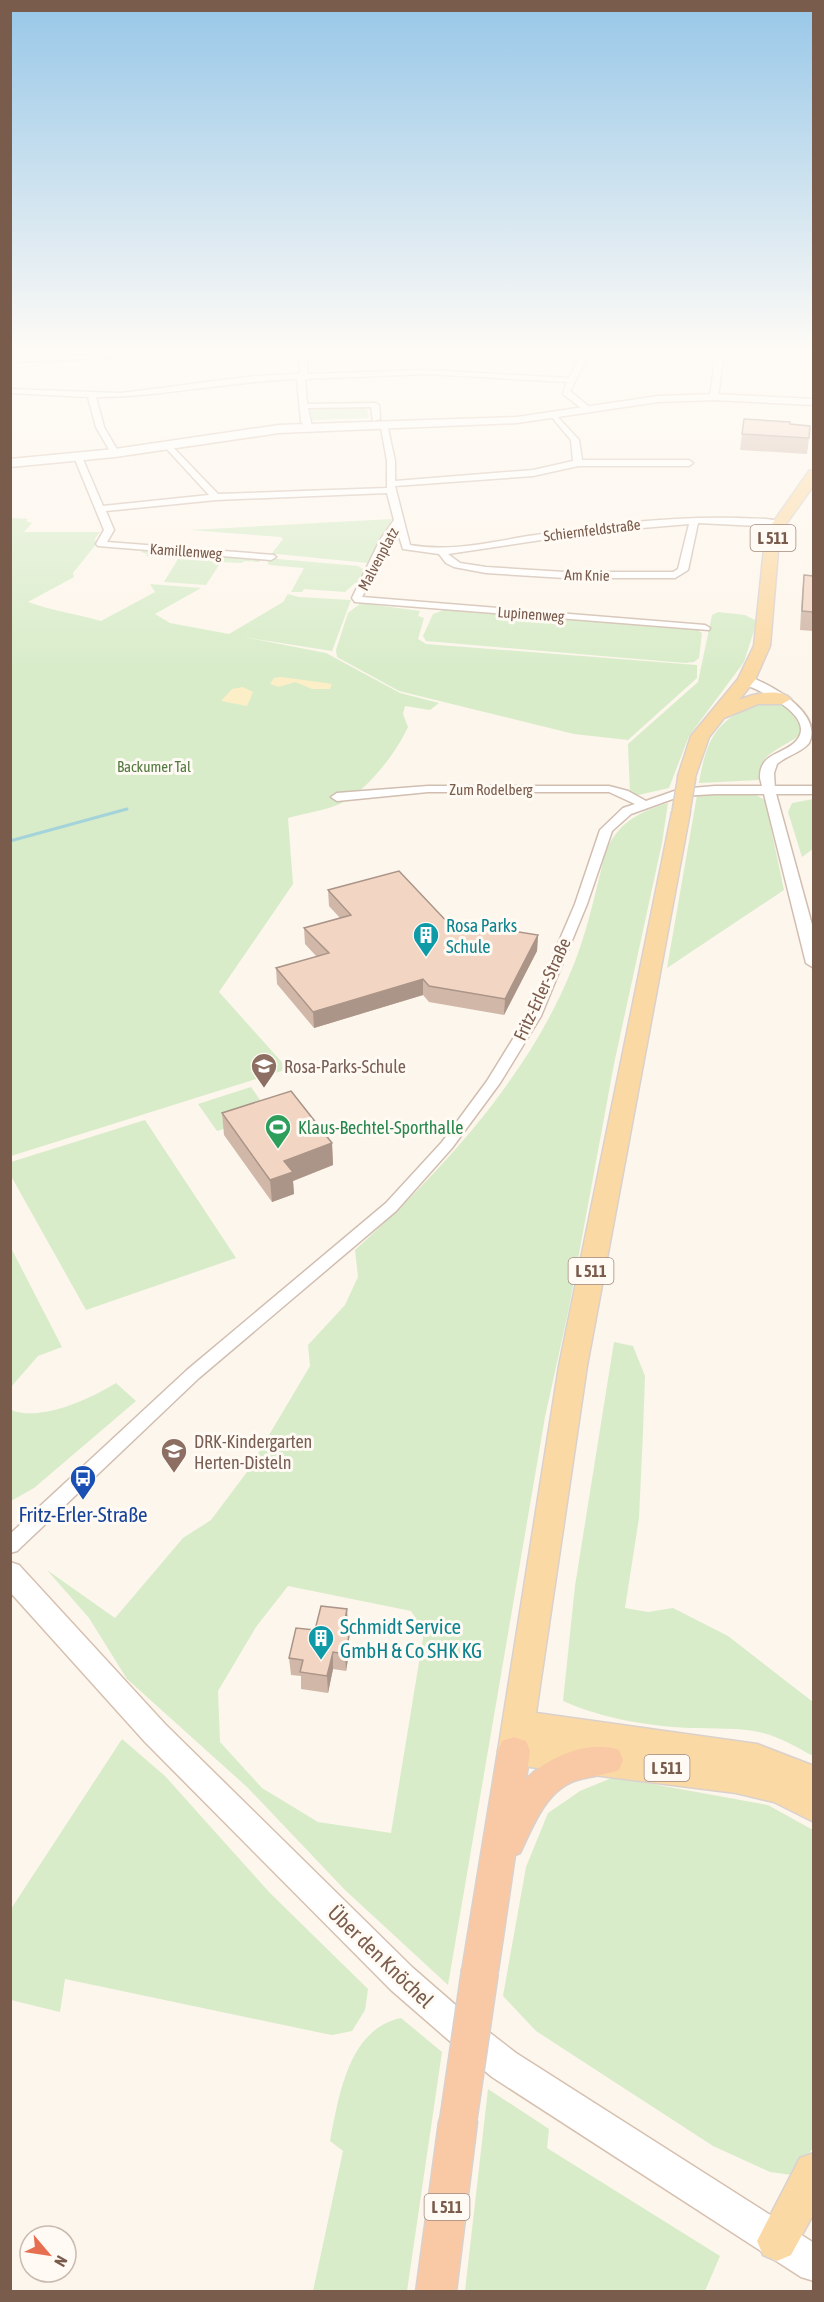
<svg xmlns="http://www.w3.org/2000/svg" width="824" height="2302" viewBox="0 0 824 2302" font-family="'Asap Condensed',sans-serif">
<rect width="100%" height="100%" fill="#fdf6ec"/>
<path fill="#d8ecc9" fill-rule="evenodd" d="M366,405L369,418L312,420L310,407Z
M11,518L28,519L26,521L32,523L24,532H100L94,540L98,541L97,543L73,573L74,577L28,602C53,611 76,614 101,621L155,592L150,584L201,588L155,614L170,623L229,634L283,602L288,594L299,597L351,600L332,651L243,637L326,653L400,693L439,703L430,710L405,706L403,714L408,727C396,753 371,785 346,801C330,810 305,813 288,818L293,884L219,992L288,1069L11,1156Z
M392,519L373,560L368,563L277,554L270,556L283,539L281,537L190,530Z
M143,549L261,558L259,562L244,561L242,563L221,562L206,585L164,582L178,559L146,556L147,554L141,552Z
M266,558L358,566L367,571L361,583H355L345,592L304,589L302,592H291L304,568L269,565Z
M361,603L420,611L418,616L424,618L418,639L426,644L697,665V678L628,740L574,734L399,691L337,657L336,650L348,613Z
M444,610L696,629L702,633L699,658L694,662L685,663L426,641L423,636L433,614Z
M718,612L745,615L757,621L744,662L689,736L669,788L634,796L630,794L628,744L698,682L712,615Z
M758,704H778L797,711L804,732C786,748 757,751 759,780L699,783C706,740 716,719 758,704Z
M754,794L765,800L784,890L667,968L697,795Z
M813,799V849L802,857L788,812L792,803Z
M668,803L662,843L614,1064L569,1308L545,1417L448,1985L345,1890L247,1787L127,1679L89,1618L47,1570L115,1618L183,1538L211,1520L247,1472L310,1366L308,1345L345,1305L358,1277L355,1250C438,1175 525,1081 569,976C586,938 595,894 605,854C616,824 638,812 668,803ZM288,1586L411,1611L424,1632L391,1833L318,1822L262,1788L220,1742L218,1691L256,1627Z
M251,1087L270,1114L217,1131L198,1104Z
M145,1120L236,1258L86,1310L11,1176V1162Z
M10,1246L62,1347L38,1356L11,1387Z
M614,1342L633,1346L645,1376L643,1432L639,1518L625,1608L648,1612L673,1608L728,1636L813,1702V1756C798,1748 780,1737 763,1733C738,1727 715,1729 689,1728C647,1726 601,1718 563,1701L575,1586Z
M116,1383L136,1401L34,1488L11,1501V1410C40,1422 90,1399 116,1383Z
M122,1739L165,1776L270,1893L368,1989L365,2010L352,2031L332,2035L317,2032L65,1979L60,2012L11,2000V1909Z
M614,1777L768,1805L813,1830V2148L792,2175L770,2172L713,2146L536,2031L503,1996L526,1867L548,1813L580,1791Z
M401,2018L442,2052L407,2291H313L343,2151L330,2141C339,2096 348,2029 401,2018Z
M488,2089L549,2129L547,2148L720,2256L705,2291H465Z"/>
<path fill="#fcefc7" d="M281,677L326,683L332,684L330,689H312L295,682L279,687L270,684L274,678Z
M243,687L253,692L247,706L221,701L232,689Z"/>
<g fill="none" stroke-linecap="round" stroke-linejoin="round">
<path stroke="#a5d3da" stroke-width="3" d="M10,841L127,809"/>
<g stroke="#d1beb0" stroke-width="3">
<path id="minor" d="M299,352H307V374L427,370L569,378L582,352H590L570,391L593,410L586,412L563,394L567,382L427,374L305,379L307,404L375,403L379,405L380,419L373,421L371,407L308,408L312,427L308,429L301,422L297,379C230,381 164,397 96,397L104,427L119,453L115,456L111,453L96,427L88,397L10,393V389L121,393L255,376L298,374L300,372Z
M716,352H724L718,397L714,399L710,397Z
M115,354L112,358L10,362V358Z
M554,413L579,440L582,460H689L693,463L689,466H578L533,476L395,486L410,545C455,553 498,540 542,534C608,524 673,516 739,518C751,519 774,517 784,524L779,527L698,523L688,570L675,578H565L486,573L454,567L446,563L439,554L403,549L397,530L362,597L705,625L710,628L709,630L355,602L352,598L380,540L394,520L387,493L216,500L106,511L114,530L107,542L274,555L276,557L271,560L98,546L96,544L104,530L74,457L78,454L82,457L103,506L209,495L165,447V443L168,442L218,494L387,488V461L380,422L387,424L395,461V481L533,470L573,461L571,440L550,415ZM689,524L678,569L673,572H565L486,567L460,563L448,554L594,532Z
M428,786H609L628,791L646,801L680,789L715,786H814V794H715L681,796L631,814L612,831L587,904L541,1016L500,1083L452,1148L396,1211L199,1378L17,1551L10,1553V1534L187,1370L386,1203L442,1142L487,1081L527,1016L575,904L600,830L623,808L635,804L609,792H428L337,801L331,797L337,793Z"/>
</g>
<g stroke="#d1beb0" stroke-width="3">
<path id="tertiary" d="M746,676C768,682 824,713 809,743C802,752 786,756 777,764L774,773L775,790L814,932V968L806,963L760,778C759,752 785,755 797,740C817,715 757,689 741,683L740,680Z"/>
</g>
<g stroke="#d6c0b0" stroke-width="3">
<path id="secondary" d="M714,394L814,399V405L714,400L658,402L517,423L279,433L115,457L10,467V459L115,449L279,425L517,417L658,396Z
M10,1562L19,1565L165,1724L413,1968L467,2015L516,2053L814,2243V2281L801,2277L492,2077L445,2037L391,1990L145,1742L10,1592Z"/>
</g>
<g stroke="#dad1cd" stroke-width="3">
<path id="primary" d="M814,470V485L786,524L779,539L770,646L755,680L739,700C751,694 781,687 791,699L782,704H758L724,718L709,737L694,780H680L678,776L691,736L738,679L754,646L765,539L772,524L809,471Z
M681,806L690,812L587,1366L536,1713L757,1744L814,1766V1822L774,1802L736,1793L514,1765L502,1761L498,1751L559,1366L672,812Z
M814,2153V2213L791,2255L777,2261L763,2255L757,2241L800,2158Z"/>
</g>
<g stroke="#dad1cd" stroke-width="3">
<path id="trunk" d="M514,1737L526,1741L530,1751L526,1779C548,1757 589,1739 619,1750L623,1760L619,1770C605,1775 591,1776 577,1780C546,1789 532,1828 520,1853L515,1855L498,1971L493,1983L480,1988L467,1983L462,1971L498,1751L502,1741Z
M458,2103L472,2108L477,2122L456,2292H416L439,2122L444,2108Z"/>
</g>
<use href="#minor" fill="#fff" fill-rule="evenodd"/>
<use href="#tertiary" fill="#fff" fill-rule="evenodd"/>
<use href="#secondary" fill="#fff" fill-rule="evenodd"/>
<use href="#primary" fill="#fbd9a5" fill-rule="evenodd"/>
<use href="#trunk" fill="#f9c8a4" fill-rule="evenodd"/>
<g stroke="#dad1cd" stroke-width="20" stroke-linecap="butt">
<path id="primary-bridge" d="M681,812L687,776"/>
</g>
<g stroke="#dad1cd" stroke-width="39" stroke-linecap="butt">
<path id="trunk-bridge" d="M458,2122L480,1971"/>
</g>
<use href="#primary-bridge" stroke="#fbd9a5" stroke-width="17"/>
<use href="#trunk-bridge" stroke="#f9c8a4" stroke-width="36"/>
</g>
<path fill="#d1b7a8" d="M744,419L790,424L809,438L807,454L740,450Z
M804,575L813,576V631L800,630L802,593Z
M328,890L451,926L538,935L537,951L504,1015L429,1002L423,995L314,1028L277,984L276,968L317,957L305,944L304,928L340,918L329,906Z
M222,1113L332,1143L333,1165L293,1181L294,1194L272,1202L224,1135Z
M348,1626L346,1635L349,1636V1653L346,1671L333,1669L328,1693L301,1689V1676L291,1675L289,1658L315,1630Z"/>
<path fill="#aa9588" d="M538,935L537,951L504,1015L505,999Z
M423,979V995L314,1028L313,1012Z
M332,1143L333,1165L293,1181L294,1194L272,1202L270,1180L284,1161Z
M347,1609L348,1626L342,1652V1635Z
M349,1636V1653L346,1671L345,1654Z
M333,1652V1669L328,1693L327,1676Z"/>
<path fill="#f3d5c3" stroke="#aa9588" stroke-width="1.5" d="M744,419L790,422V424L810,426L809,438L742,434Z
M804,575L813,576V612L802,611Z
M399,871L451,926L462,923L538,935L505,999L429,986L423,979L313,1012L276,968L329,953L304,928L351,915L328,890Z
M291,1091L332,1143L284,1161L293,1172L270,1180L222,1113Z
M321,1606L347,1609L342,1635L349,1636L345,1654L333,1652L327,1676L300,1672L303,1660L289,1658L296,1628L315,1630Z"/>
<linearGradient id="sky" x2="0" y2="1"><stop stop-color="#97c7e8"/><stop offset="0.52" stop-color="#fefbf6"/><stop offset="1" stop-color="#fefbf6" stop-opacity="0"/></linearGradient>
<rect width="824" height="674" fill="url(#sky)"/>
<defs>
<g id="building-pin" transform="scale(1.35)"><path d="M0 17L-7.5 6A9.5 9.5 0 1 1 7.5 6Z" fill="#0f9aa8" stroke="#fffaf3"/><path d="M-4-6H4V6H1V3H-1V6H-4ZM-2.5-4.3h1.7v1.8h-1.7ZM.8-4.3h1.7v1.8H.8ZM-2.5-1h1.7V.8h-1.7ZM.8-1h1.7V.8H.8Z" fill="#fff"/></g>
<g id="school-pin" transform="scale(1.35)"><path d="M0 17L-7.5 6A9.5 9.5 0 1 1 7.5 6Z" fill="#8d6e63" stroke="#fffaf3"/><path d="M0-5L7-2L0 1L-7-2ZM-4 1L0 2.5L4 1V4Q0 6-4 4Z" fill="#fff"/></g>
<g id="stadium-pin" transform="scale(1.35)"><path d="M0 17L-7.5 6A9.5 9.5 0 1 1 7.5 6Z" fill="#2e9e5b" stroke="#fffaf3"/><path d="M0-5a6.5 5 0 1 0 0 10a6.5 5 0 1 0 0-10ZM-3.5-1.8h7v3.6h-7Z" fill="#fff"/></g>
<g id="bus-pin" transform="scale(1.35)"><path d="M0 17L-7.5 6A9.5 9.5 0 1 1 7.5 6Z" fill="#1a4fb4" stroke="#fffaf3"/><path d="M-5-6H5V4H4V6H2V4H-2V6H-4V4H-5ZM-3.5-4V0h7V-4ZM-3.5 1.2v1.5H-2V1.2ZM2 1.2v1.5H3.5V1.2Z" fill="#fff"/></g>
</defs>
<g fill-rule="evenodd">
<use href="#building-pin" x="426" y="935"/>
<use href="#school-pin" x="264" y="1066"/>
<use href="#stadium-pin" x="278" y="1127"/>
<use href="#school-pin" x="174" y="1451"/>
<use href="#bus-pin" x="83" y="1478"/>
<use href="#building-pin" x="321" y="1638"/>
</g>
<g text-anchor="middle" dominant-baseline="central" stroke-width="6" stroke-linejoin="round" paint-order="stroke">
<g font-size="15" fill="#7a5c4d" stroke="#fffaf3">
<text transform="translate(592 530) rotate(-7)">Schiernfeldstraße</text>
<text transform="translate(186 551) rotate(4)">Kamillenweg</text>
<text transform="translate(378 559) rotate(-62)">Malvenplatz</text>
<text transform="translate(587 575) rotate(1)">Am Knie</text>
<text transform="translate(531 614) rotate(4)">Lupinenweg</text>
<text x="491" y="789">Zum Rodelberg</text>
</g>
<g font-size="15" fill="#537a41" stroke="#fffaf3">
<text x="154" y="766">Backumer Tal</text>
</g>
<g fill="#fffaf3" stroke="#a28b7f" stroke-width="1.5">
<rect x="750.5" y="525" width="45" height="26" rx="4.5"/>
<rect x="568.5" y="1258" width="45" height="26" rx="4.5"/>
<rect x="644.5" y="1755" width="45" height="26" rx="4.5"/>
<rect x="424.5" y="2194" width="45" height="26" rx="4.5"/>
</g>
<g font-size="16" font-weight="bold" fill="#7a5c4d">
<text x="773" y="538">L 511</text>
<text x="591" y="1271">L 511</text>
<text x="667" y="1768">L 511</text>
<text x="447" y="2207">L 511</text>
</g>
<g font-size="18" fill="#0d838f" stroke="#fffaf3" text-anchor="start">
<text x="446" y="925">Rosa Parks<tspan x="446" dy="21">Schule</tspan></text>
</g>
<g font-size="18" fill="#7a5c4d" stroke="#fffaf3">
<text transform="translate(542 989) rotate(-65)">Fritz-Erler-Straße</text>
</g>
<g font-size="18" fill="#785e54" stroke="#fffaf3" text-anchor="start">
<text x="284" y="1066">Rosa-Parks-Schule</text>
<text x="194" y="1441">DRK-Kindergarten<tspan x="194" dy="21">Herten-Disteln</tspan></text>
</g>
<g font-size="18" fill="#27864d" stroke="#fffaf3" text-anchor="start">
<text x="298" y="1127">Klaus-Bechtel-Sporthalle</text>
</g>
<g font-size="21" fill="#164399" stroke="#fffaf3">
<text x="83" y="1514">Fritz-Erler-Straße</text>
</g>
<g font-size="21" fill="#0d838f" stroke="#fffaf3" text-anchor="start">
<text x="340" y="1626">Schmidt Service<tspan x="340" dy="24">GmbH &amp; Co SHK KG</tspan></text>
</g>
<g font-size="21" fill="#7a5c4d" stroke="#fffaf3">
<text transform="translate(381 1956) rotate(44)">Über den Knöchel</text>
</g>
</g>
<rect width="824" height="2302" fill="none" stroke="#7a5c4d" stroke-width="24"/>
<g transform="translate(48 2254) rotate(119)"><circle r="28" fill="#fffaf3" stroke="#cabbb1" stroke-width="1.5"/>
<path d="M0-4.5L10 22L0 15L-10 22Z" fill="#e76f51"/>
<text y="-9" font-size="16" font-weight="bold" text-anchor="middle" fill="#7a5c4d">N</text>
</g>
</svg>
